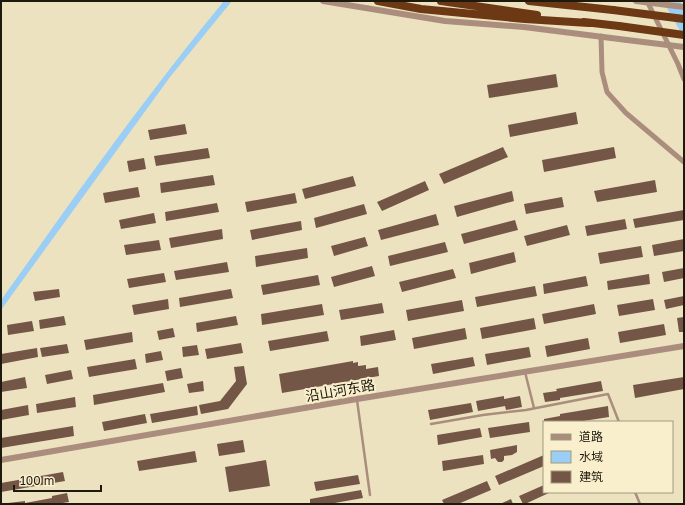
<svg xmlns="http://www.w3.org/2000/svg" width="685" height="505" viewBox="0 0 685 505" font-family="'Golos Text','Noto Sans SC',sans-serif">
<rect width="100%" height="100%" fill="#ece2c0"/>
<path fill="#9bcef5" d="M224,1H232L170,77L1,310V300C27,264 52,228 78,192C125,127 173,63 224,1Z
M663,1H680L684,9V38Z"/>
<path fill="#745647" d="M556,74L558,87L489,98L487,85Z
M576,112L578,124L510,137L508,125Z
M185,124L187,134L150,140L148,130Z
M503,147L508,157L444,184L439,174Z
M614,147L616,158L544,172L542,160Z
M208,148L210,158L156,166L154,156Z
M144,158L146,169L129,172L127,161Z
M213,175L215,185L161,193L160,183Z
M353,176L356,186L305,199L302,189Z
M655,180L657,192L597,202L594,191Z
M425,181L429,190L382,211L377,202Z
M138,187L140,197L105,203L103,193Z
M512,191L514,201L457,217L454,206Z
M295,193L297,203L247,212L245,202Z
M562,197L564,207L526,214L524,204Z
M217,203L219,212L166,221L165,212Z
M364,204L367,214L316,228L314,218Z
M684,210V220L635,228L633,219Z
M154,213L156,223L121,229L119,220Z
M436,214L439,225L381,240L378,230Z
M625,219L627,229L587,236L585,226Z
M515,220L518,230L464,244L461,234Z
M301,221L302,230L252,240L250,230Z
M567,225L570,235L527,246L524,236Z
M222,229L223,239L171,248L169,238Z
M365,237L368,246L334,256L331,246Z
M684,239V251L654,256L652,245Z
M159,240L161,250L126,255L124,245Z
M445,242L448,252L390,266L388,256Z
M641,246L643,257L600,264L598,253Z
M307,248L308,258L256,267L255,256Z
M514,252L516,262L471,274L469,263Z
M227,262L229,272L176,280L174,271Z
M372,266L375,276L334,287L331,277Z
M684,268V278L664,282L662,272Z
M453,269L456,278L402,292L399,282Z
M164,273L166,282L129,288L127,279Z
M649,274L650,284L608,290L607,281Z
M318,275L320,285L263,295L261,285Z
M586,276L588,286L544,294L543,284Z
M535,286L537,296L477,307L475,297Z
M59,289L60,297L35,301L33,292Z
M231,289L233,298L180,307L179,298Z
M684,296V305L666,309L664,300Z
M168,299L169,309L134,315L132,305Z
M653,299L655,310L619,316L617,305Z
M462,300L464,311L408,321L406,310Z
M382,303L384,313L341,320L339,310Z
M322,304L324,315L262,325L261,314Z
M594,304L596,314L544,324L542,314Z
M64,316L66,325L40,329L39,320Z
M236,316L238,325L197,332L196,323Z
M684,317V332H679L677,318Z
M534,318L536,329L482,339L480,328Z
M32,321L34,331L8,335L7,325Z
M664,324L666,335L620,343L618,332Z
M173,328L175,337L159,340L157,331Z
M465,328L467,339L414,349L412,338Z
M394,330L396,340L361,346L360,336Z
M327,331L329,341L270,351L268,341Z
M132,332L133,342L86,350L84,340Z
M588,338L590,349L547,357L545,346Z
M241,343L243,353L207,359L205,349Z
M67,344L69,353L42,357L40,348Z
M197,345L199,355L183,357L182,347Z
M529,347L531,357L487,365L485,354Z
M37,348L38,357L1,364V354Z
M161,351L163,360L146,363L145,354Z
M473,357L475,366L433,374L431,364Z
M135,359L137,369L89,377L87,367Z
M353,361V363L358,362V366L366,365V369L378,367L379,376L282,393L279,374Z
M244,366L247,384L228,409L201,414L199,405L220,401L236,381L234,367Z
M181,368L183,378L167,381L165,371Z
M71,370L73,379L47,384L45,375Z
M25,377L27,388L1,392V382Z
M684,377V389L635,398L633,385Z
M203,381L204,391L189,393L187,384Z
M601,381L603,391L560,398V400L545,402L543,393L557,391L556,389Z
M163,383L165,392L94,405L93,395Z
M504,396V399L520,396L522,407L506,410L505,406L478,411L476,401Z
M75,397L76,407L37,413L36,404Z
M471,403L473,412L430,420L428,410Z
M28,405L29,415L1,420V410Z
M197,406L198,415L152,423L150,414Z
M608,406L609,417L577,422H544V419L560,416V414Z
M145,414L147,423L104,431L102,422Z
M529,422L530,432L490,438L488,428Z
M73,426L74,436L1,448V438Z
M480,428L482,437L438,445L437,435Z
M243,440L245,452L219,456L217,444Z
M517,445V452L512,455L504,456V460L502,462H498L495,458L491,459L490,450Z
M195,451L197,462L139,471L137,461Z
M483,455L484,464L443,471L442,461Z
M544,455V466L499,485L495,476Z
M266,460L270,486L229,492L225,467Z
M63,472L65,481L1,492V483Z
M358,475L360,484L316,491L314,482Z
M487,481L491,490L458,504H444L442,500Z
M544,485V492H551L525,504H523L519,496Z
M361,490L363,498L329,504H310V499Z
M67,493L69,502L56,504H8V503L25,501V503L52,498V496Z
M511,499L513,504H500Z"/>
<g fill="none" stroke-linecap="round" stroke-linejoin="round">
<path stroke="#aa8d7c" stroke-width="2.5" d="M525,372L534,408
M357,400L370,495
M431,424L483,415L526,410L608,394L619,422
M635,492L640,504"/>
<path stroke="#aa8d7c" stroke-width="5" d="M647,1L678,64L684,79
M601,36L602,72L607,92L626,113L684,162"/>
<path stroke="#aa8d7c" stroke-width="6" d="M323,1L445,21L524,27L627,40
M1,460L357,399L684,346"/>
<path stroke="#6d3814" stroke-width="8" d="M378,1L421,9L525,19L589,23
M441,1L537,15
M529,1L613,10
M584,22L619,26"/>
<path stroke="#aa8d7c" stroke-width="6" d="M636,1L684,7
M627,40L684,47"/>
<path stroke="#6d3814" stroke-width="8" d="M613,10L684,19
M619,26L684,35"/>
</g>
<g text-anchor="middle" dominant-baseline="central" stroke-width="4" stroke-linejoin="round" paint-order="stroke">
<g font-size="14" fill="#1d190d" stroke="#faefcd">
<text transform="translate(340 390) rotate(-10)">沿山河东路</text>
</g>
</g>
<rect width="685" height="505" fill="none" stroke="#1d190d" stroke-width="4"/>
<rect x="543" y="421" width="130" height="72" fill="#faefcd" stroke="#a29980"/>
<rect x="551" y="434" width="20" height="6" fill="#aa8d7c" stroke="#a29980"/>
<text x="579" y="441" font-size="12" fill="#1d190d">道路</text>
<rect x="551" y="451" width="20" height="12" fill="#9bcef5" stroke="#a29980"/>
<text x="579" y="461" font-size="12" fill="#1d190d">水域</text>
<rect x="551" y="471" width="20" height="12" fill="#745647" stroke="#a29980"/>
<text x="579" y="481" font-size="12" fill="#1d190d">建筑</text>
<path d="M14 485v6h87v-6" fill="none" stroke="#1d190d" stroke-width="2"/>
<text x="20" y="485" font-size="12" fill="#1d190d" stroke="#faefcd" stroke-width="3" paint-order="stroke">100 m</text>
</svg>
